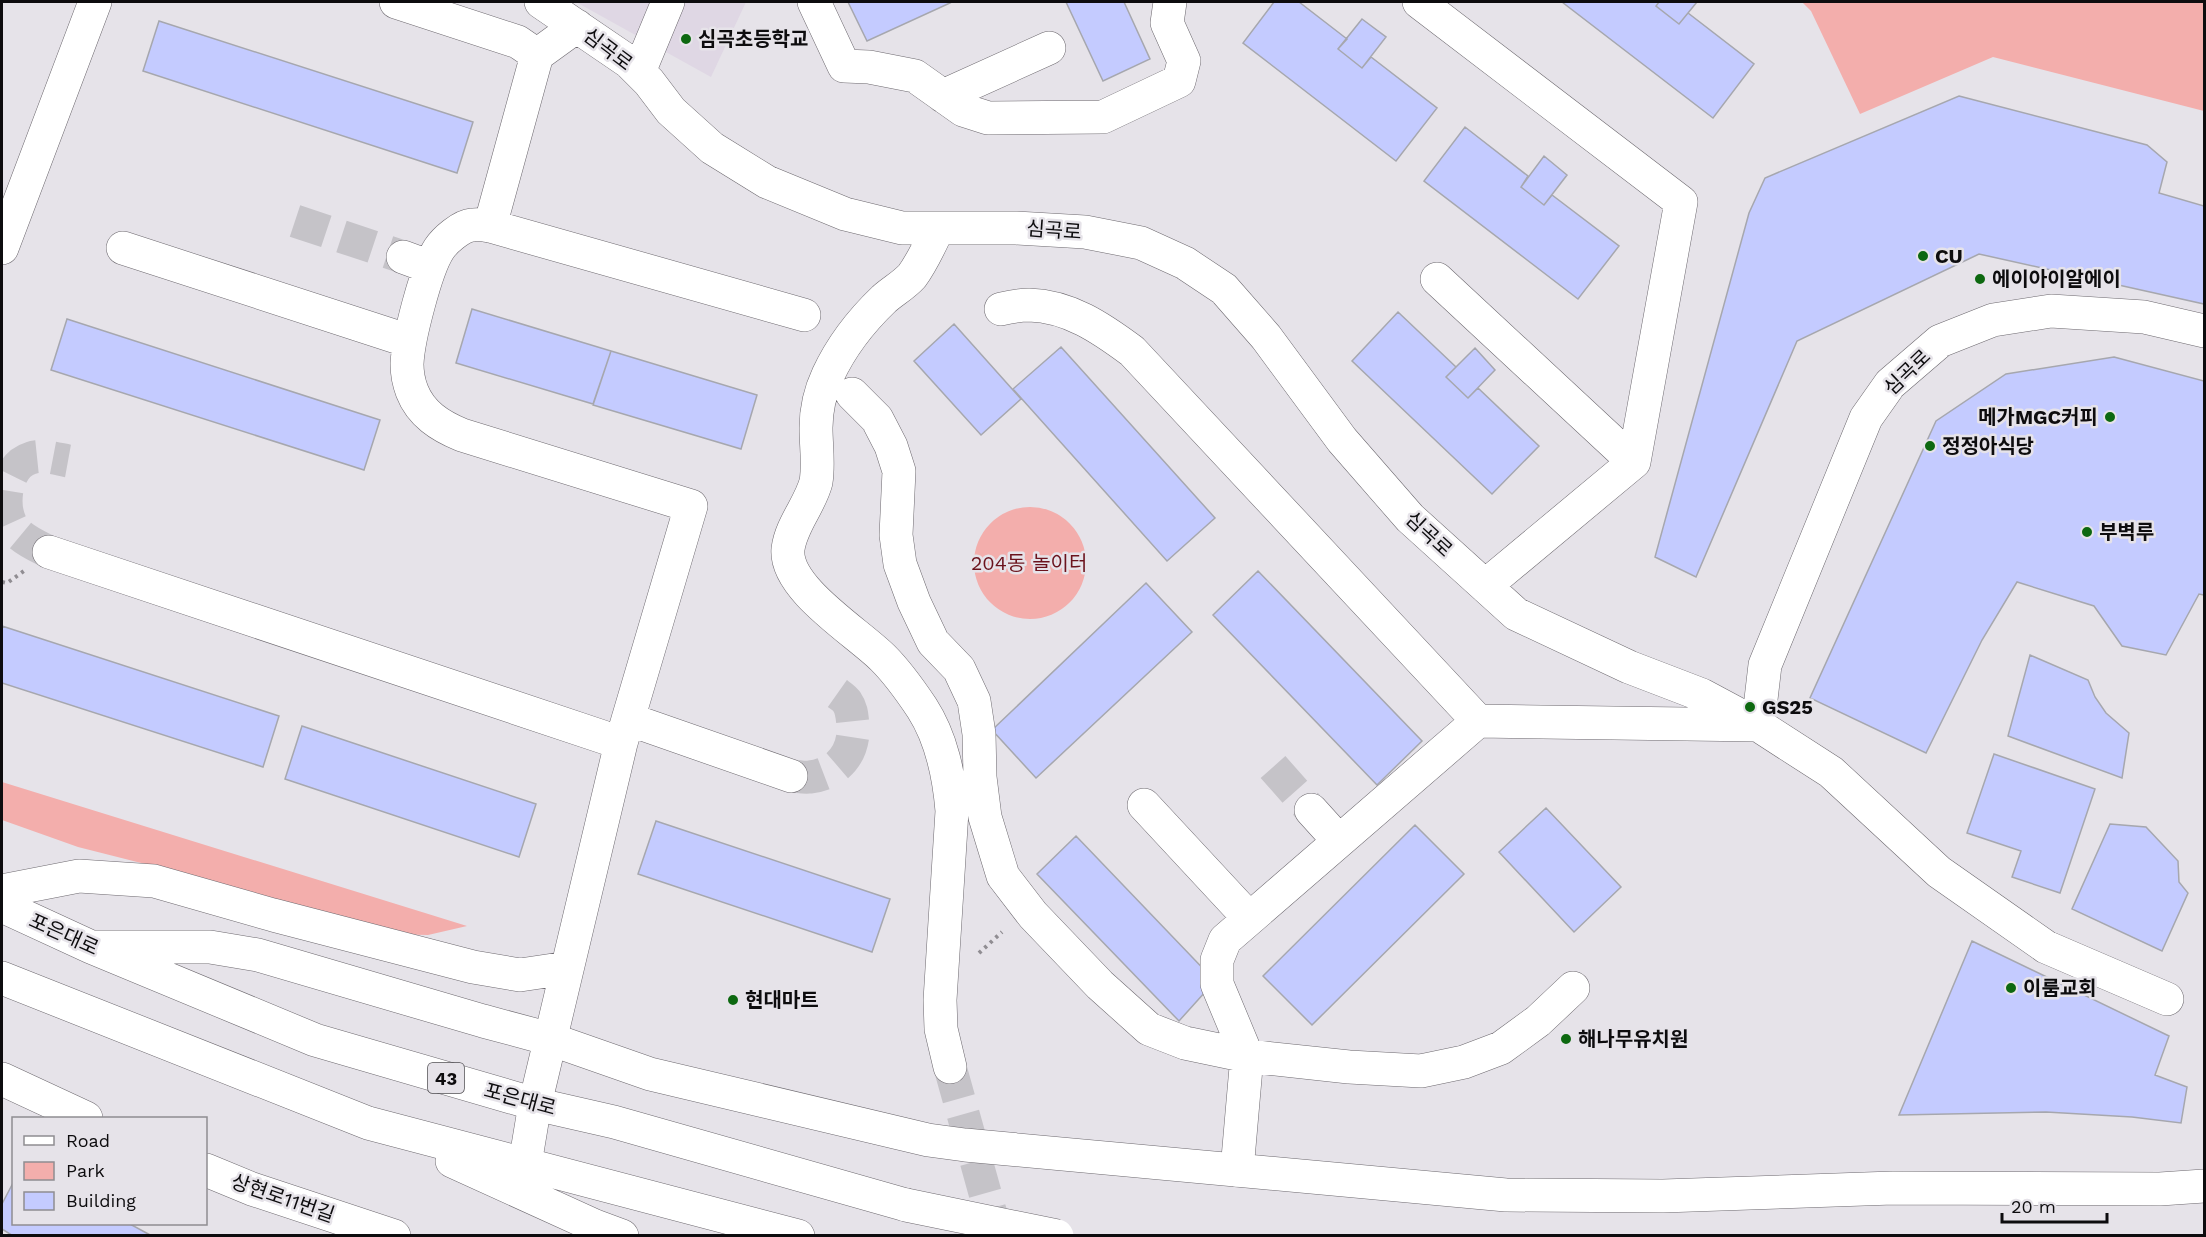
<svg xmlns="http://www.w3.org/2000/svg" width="2206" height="1237" viewBox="0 0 2206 1237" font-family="'Work Sans','Noto Sans KR',sans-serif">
<rect width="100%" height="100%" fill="#e6e3e9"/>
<path fill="#dfd7e4" d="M576,2H746L711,77Z"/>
<path fill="#f3aeac" d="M1802,2H2204V111L1993,57L1860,114L1811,11Z
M974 563a56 56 0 1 1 112 0a56 56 0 1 1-112 0Z
M2,782L467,926L428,935L383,934L153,866L78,847L2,820Z"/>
<path fill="#c4cbff" stroke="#a6a7ae" stroke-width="1.5" d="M848,2H949L950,3L867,41Z
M1066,2H1124L1150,59L1103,81Z
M1274,2H1299L1347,39L1338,49L1362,68L1371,57L1437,108L1396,161L1243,43Z
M1562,2H1659L1656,6L1679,24L1688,13L1754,64L1713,118Z
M1659,2H1697L1679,24L1656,6Z
M1362,19L1386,37L1362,68L1338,49Z
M159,21L473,122L457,173L143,71Z
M1959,96L2147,145L2167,162L2159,193L2204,206V304L1979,254L1797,341L1696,577L1655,557L1749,213L1765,178Z
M1465,127L1528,176L1521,187L1544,205L1552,195L1619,246L1578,299L1424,181Z
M1544,156L1567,175L1544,205L1521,187Z
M472,309L611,351L593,404L456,363Z
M1398,312L1456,367L1446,377L1468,398L1478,388L1539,446L1492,494L1352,361Z
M67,319L380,420L364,470L51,370Z
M954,324L1021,399L981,435L914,361Z
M1061,347L1215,518L1167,561L1013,389Z
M1475,348L1495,370L1468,398L1446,377Z
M611,351L757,395L741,449L593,405Z
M2114,357L2204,381V595L2199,594L2166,655L2122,646L2094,606L2017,582L1982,640L1926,753L1810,698L1936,421L2006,374Z
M1258,571L1422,741L1377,785L1213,615Z
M1146,583L1192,632L1036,778L992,730Z
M2,626L279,716L263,767L2,683Z
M2030,655L2088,680L2095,697L2106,713L2129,733L2122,778L2008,736Z
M302,726L536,804L519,857L285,779Z
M1994,754L2095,789L2060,893L2012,877L2021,851L1967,833Z
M1546,808L1621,887L1574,932L1499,852Z
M656,821L890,899L872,952L638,874Z
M2110,824L2146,827L2178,861L2179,882L2188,893L2162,951L2072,909Z
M1415,825L1464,874L1312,1025L1263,976Z
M1076,836L1215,981L1179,1021L1037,874Z
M1972,941L2169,1036L2155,1075L2187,1087L2181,1123L2132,1117L2046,1112L1899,1115Z
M14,1181V1224H130L152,1236H13L2,1229V1204Z"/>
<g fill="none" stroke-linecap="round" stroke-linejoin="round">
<path stroke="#c5c3c8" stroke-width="33" stroke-dasharray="33 16" stroke-linecap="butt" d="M295,221L403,257
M49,552C37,546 23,540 14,529C0,509 4,466 31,458C42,454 57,459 68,461
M1273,767L1311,810
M791,776C797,776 804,778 810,777C838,774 855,752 853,725C852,717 852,709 847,702C844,697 837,694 833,690
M950,1067L997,1236"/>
<g stroke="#6d696f" stroke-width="34">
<path id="minor" d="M396,2L518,42L537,55
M541,2L629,62L649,82L671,111L712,148L767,182L845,214L902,228H1016L1085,232L1141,243L1185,263L1224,289L1266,337L1342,440L1410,518L1516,614L1629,667L1702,695L1758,725L1765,665L1866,418L1890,384L1940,341L1993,320L2051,311L2144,317L2204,331
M814,2L844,66L869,67L915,76L963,110L988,118L1103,117L1179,81L1184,61L1167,23L1170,2
M1419,2L1681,202L1634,462L1485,586
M639,72L668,2
M943,96L1049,48
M490,226L537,55L577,26
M938,228C930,245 923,261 912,276C904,285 893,291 884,299C862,320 841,347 828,375C820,392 816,410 816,428C816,446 819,464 816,482C810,505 791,525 788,549C784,588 857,632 883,658C898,673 910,690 922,708C942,739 949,775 952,811L940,1000L941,1029L950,1067
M2,248L95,2
M123,248L409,341
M403,257L430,267
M1437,279L1634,462
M1001,309C1010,307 1020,305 1029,305C1069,306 1101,328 1132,351L1478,721
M852,394L877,419L891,446L899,471L896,535L900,564L914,602L933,642L959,669L974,701L979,734L980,777L985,817L1003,876L1033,915L1100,985L1149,1029L1185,1043L1247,1056L1349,1067L1421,1071L1464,1062L1501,1048L1538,1021L1573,988
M49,552L621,743
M628,719L791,776
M1144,805L1249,918
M1311,810L1339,841
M2,891L79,876L154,881L273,915L473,967L520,975L567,968
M2,1079L86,1118
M525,1164L535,1104L621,743L691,506L462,435C440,426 421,414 412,391C409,383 407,371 407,364C408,339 426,269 439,249C445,240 461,226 472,225C477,224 484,225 490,226L804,315
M206,1170L252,1189L394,1236
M1237,1170L1247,1056L1217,984V960L1225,940L1478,721L1758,725L1831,772L1939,872L2046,947L2167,999"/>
</g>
<g stroke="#6d696f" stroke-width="34">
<path id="major" d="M2,906L91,947L315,1040L535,1104L614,1122L906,1205
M91,947H210L258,955L483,1021L550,1039L650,1074L928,1140L965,1145L1506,1195L1663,1196L1893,1188L2160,1189L2204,1186
M2,978L368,1123L798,1236
M452,1161L595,1226L622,1236"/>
</g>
<path stroke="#908d92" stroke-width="4" stroke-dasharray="3 4.5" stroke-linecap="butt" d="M2,582L7,583L24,571
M979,953L1002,932"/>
<use href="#minor" stroke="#fff" stroke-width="33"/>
<use href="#major" stroke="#fff" stroke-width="33"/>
<g stroke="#6d696f" stroke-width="34" stroke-linecap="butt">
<path id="major-bridge" d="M906,1205L1057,1236"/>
</g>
<use href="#major-bridge" stroke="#fff" stroke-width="33"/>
</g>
<g fill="#0d6810" stroke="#e6e3e9" stroke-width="2">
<circle cx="686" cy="39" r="6"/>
<circle cx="1923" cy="256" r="6"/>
<circle cx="1980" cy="279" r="6"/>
<circle cx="2110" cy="417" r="6"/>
<circle cx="1930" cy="446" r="6"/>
<circle cx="2087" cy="532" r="6"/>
<circle cx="1750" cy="707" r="6"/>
<circle cx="2011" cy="988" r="6"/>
<circle cx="733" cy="1000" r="6"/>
<circle cx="1566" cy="1039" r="6"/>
</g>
<g text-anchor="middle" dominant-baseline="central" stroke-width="5" stroke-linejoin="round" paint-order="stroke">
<rect fill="#e6e3e9" stroke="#4e4c50" stroke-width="1.5" x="428" y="1063" width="36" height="30" rx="4.5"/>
<g font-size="18" font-weight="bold" fill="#0d0c0e">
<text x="446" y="1078">43</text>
</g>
<g font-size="20" font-weight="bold" fill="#0d0c0e" stroke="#e6e3e9" text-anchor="start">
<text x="698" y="39">심곡초등학교</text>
<text x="1935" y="256">CU</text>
<text x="1992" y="279">에이아이알에이</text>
<text x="2098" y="417" text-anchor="end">메가MGC커피</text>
<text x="1942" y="446">정정아식당</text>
<text x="2099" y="532">부벽루</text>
<text x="1762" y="707">GS25</text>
<text x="2023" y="988">이룸교회</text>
<text x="745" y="1000">현대마트</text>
<text x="1578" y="1039">해나무유치원</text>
</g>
<g font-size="20" fill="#0d0c0e" stroke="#e6e3e9">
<text transform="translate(608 49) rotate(37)">심곡로</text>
<text transform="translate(1054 230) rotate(4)">심곡로</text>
<text transform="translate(1907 372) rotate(-44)">심곡로</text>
<text transform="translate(1429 534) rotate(43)">심곡로</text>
<text transform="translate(64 934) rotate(24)">포은대로</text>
<text transform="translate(520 1099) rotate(15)">포은대로</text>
<text transform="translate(283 1198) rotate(19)">상현로11번길</text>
</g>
<g font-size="20" fill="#6b131d" stroke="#e6e3e9">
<text x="1029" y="563">204동 놀이터</text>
</g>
</g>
<rect width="2206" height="1237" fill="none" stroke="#0d0c0e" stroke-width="6"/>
<rect x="12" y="1117" width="195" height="108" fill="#e6e3e9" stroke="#8f8d91" stroke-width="1.5"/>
<rect x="24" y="1136" width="30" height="9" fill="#ffffff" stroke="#8f8d91" stroke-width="1.5"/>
<text x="66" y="1147" font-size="18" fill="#0d0c0e">Road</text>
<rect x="24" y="1162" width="30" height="18" fill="#f3aeac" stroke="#8f8d91" stroke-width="1.5"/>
<text x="66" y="1177" font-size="18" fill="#0d0c0e">Park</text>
<rect x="24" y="1192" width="30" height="18" fill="#c4cbff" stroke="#8f8d91" stroke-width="1.5"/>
<text x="66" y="1207" font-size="18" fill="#0d0c0e">Building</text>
<path d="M2002 1213v9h105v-9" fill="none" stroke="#0d0c0e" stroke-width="3"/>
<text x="2011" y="1213" font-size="18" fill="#0d0c0e" stroke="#e6e3e9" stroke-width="4.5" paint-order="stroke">20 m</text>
</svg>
